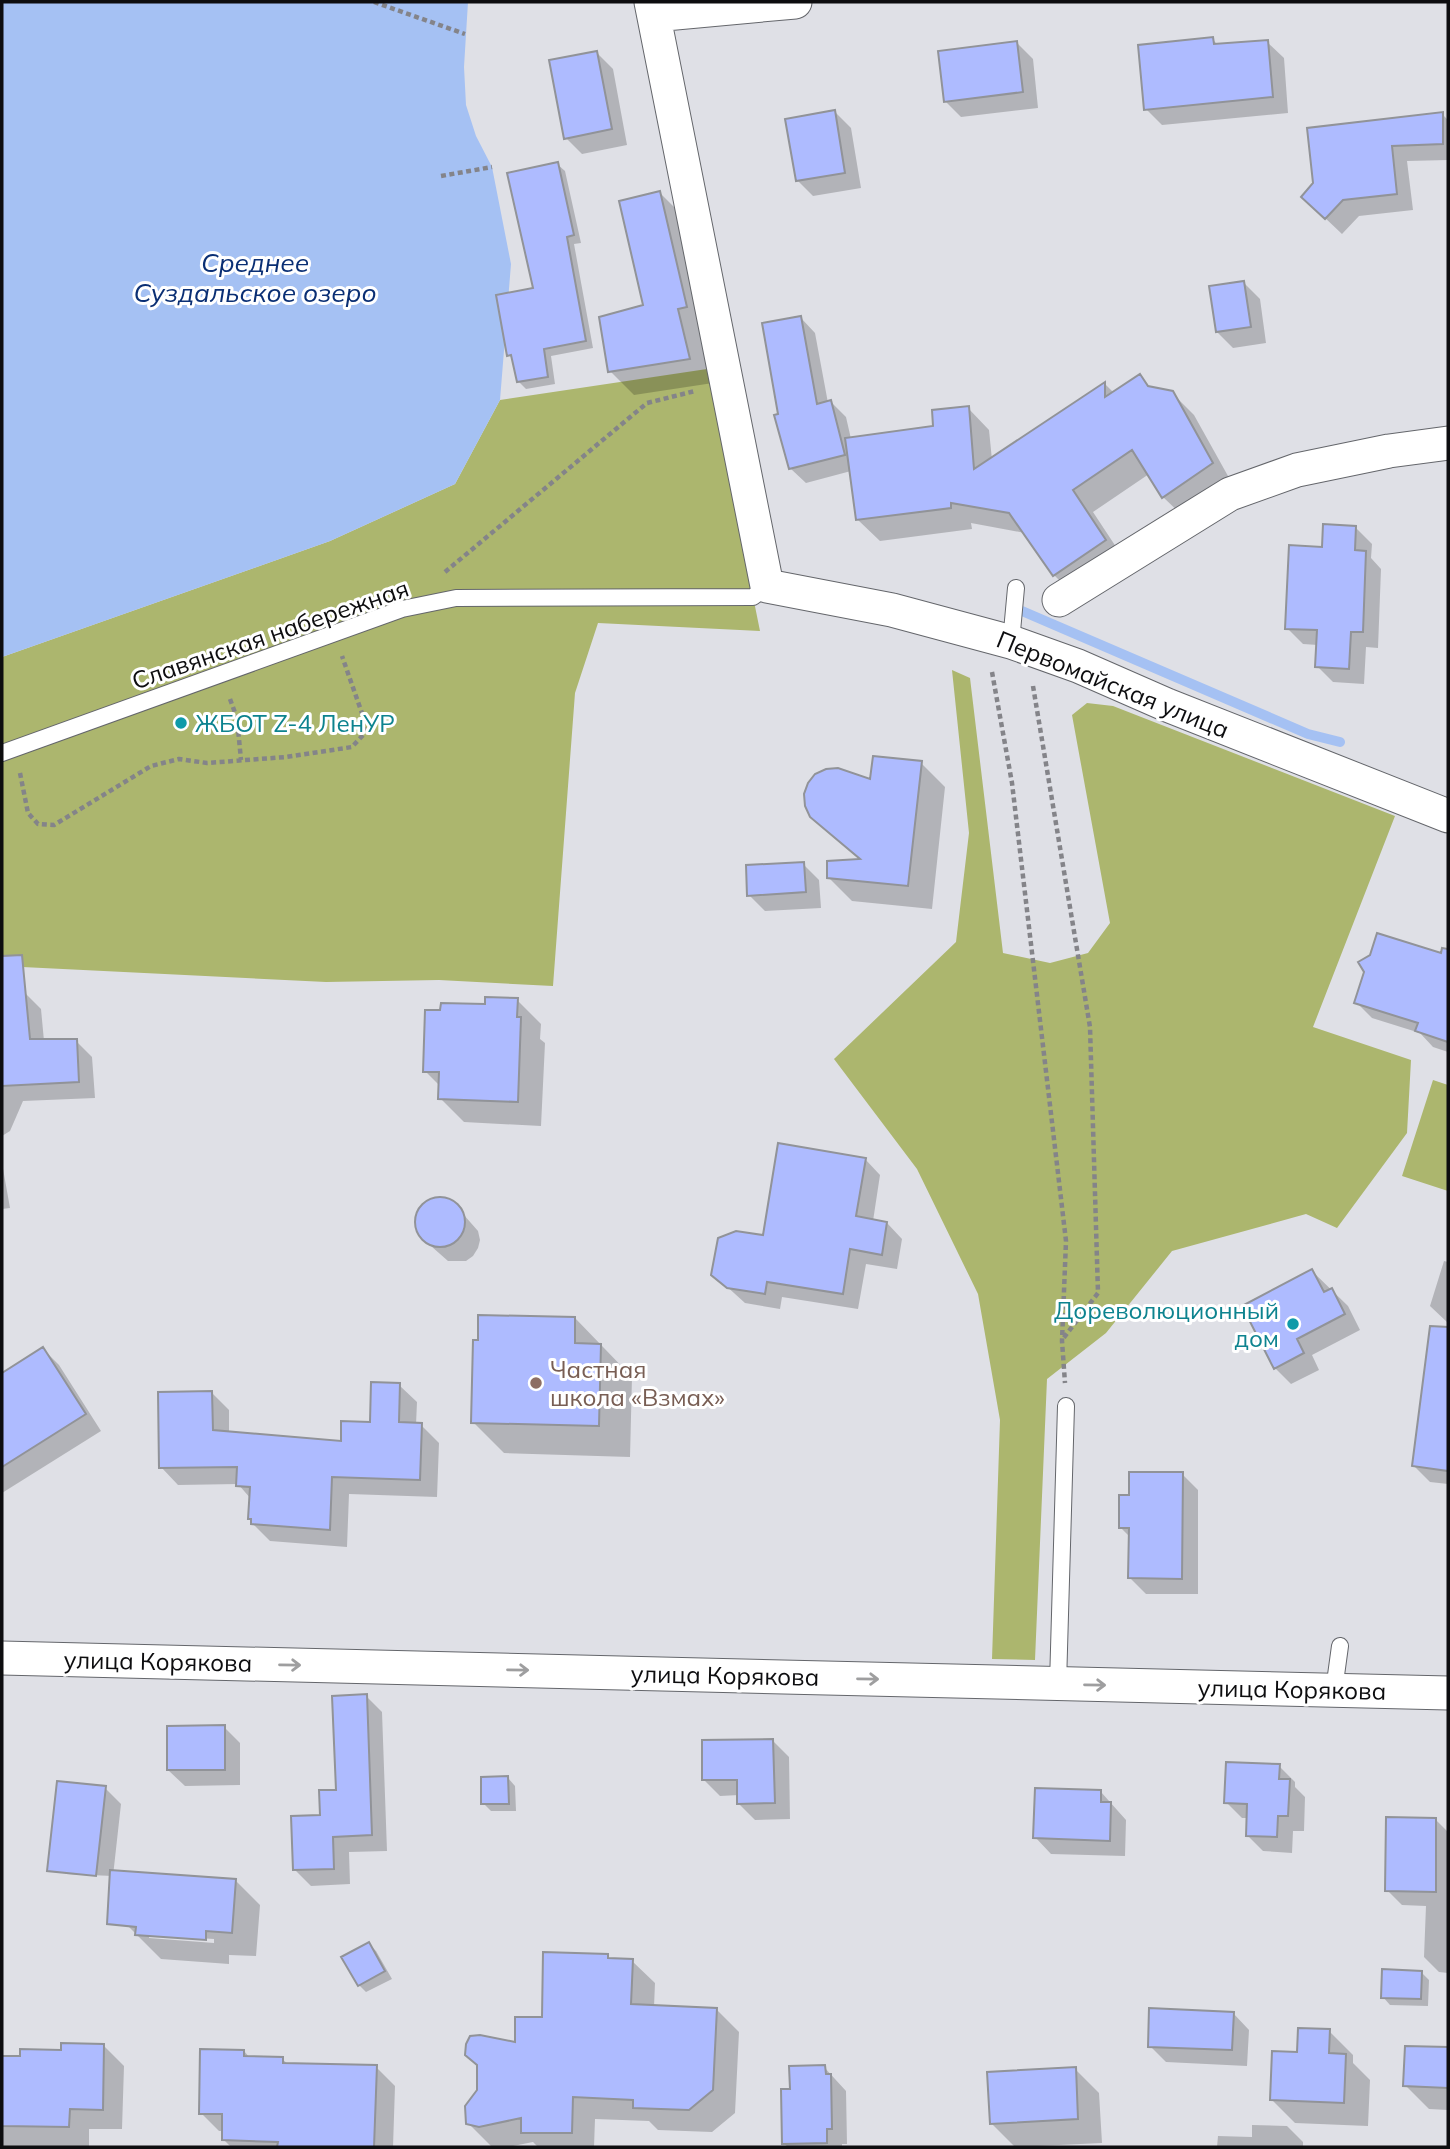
<svg xmlns="http://www.w3.org/2000/svg" width="1450" height="2149" viewBox="0 0 1450 2149" font-family="Mulish,sans-serif">
<rect width="100%" height="100%" fill="#dfe0e6"/>
<path fill="#acb66e" d="M707,369L760,631L598,623L575,693L553,986L439,980L326,982L2,966V657L330,541L455,484L500,400Z
M952,670L970,678L1003,953L1050,963L1088,953L1110,923L1072,715L1087,703L1113,706L1395,816L1313,1027L1411,1060L1407,1133L1337,1228L1306,1214L1172,1251L1106,1333L1047,1379L1035,1660L992,1659L1000,1420L978,1294L917,1169L834,1059L956,942L969,833Z
M1433,1080L1448,1085V1191L1402,1176Z"/>
<path fill="#a5c1f3" d="M2,2H468L464,67L466,105L476,136L492,167L511,264L500,400L455,484L330,541L2,657Z"/>
<path fill="#0003" fill-rule="evenodd" d="M1212,39L1219,46L1267,42L1284,58L1288,113L1162,125L1146,109Z
M1017,43L1033,59L1038,108L961,117L945,101Z
M597,53L613,69L627,145L582,154L566,138Z
M835,112L851,128L861,188L813,196L797,180Z
M1442,114L1448,120V160L1407,161L1413,210L1359,216L1342,234L1303,197Z
M557,164L565,171L581,243L574,244L593,348L551,356L555,384L526,389L518,381L514,360L509,355L535,290Z
M660,193L684,217L713,383L634,395L610,371L645,307Z
M1243,282L1260,299L1266,343L1233,348L1217,332Z
M801,318L815,333L828,403L831,402L846,417L851,439L935,427L968,408L989,430L992,460L1105,384L1114,393L1140,376L1152,389L1172,393L1194,415L1233,485L1185,518L1163,497L1149,474L1093,512L1126,562L1075,596L1054,575L1025,533L971,523L972,529L880,541L858,520L851,471L806,483L791,469L777,416L780,415Z
M1356,528L1372,544L1371,558L1381,569L1378,648L1366,647L1364,684L1333,682L1317,666L1318,645L1303,644L1287,628L1323,548Z
M921,763L945,787L932,909L852,901L828,877L868,864L831,832V834L812,816L871,782Z
M803,864L819,880L821,908L765,911L749,895Z
M1378,935L1448,958V1052L1433,1047L1420,1033L1372,1018L1356,1002Z
M25,993L41,1009L44,1041H76L92,1057L95,1098L23,1101L10,1131L2,1136V994Z
M517,1000L541,1024L540,1039L545,1043L541,1126L464,1122L440,1098L441,1087L425,1071L486,1006Z
M865,1159L880,1175L873,1221L887,1223L902,1239L897,1269L866,1264L858,1309L782,1297L780,1309L745,1303L713,1274Z
M2,1163L10,1208L2,1209Z
M440,1199L449,1201L456,1206L478,1231L480,1240L478,1248L473,1256L466,1261H448L423,1239L418,1231V1213L431,1201Z
M1444,1261L1448,1262V1323L1430,1306Z
M1312,1271L1348,1306L1360,1330L1312,1355L1319,1370L1291,1384L1275,1368Z
M575,1318L632,1377L630,1457L504,1453L473,1422Z
M43,1349L59,1365L101,1431L2,1493V1375Z
M1426,1367L1448,1369V1484L1430,1482L1414,1466Z
M399,1385L417,1402L416,1425H421L439,1443L437,1497L349,1494L347,1547L270,1541L252,1523L250,1518L251,1499L238,1484L178,1485L161,1467L211,1392L229,1410V1433L342,1443L371,1423Z
M1182,1474L1198,1490V1594H1146L1130,1578V1537L1120,1527L1131,1497Z
M366,1696L382,1712L387,1851L349,1852L350,1884L311,1886L295,1870L338,1791Z
M224,1727L240,1743V1785L185,1786L168,1770Z
M773,1741L789,1757L790,1819L755,1820L739,1804V1795L720,1796L704,1780Z
M1279,1766L1295,1782V1787L1305,1797L1304,1831H1293L1292,1853L1263,1851L1247,1835L1248,1818H1242L1226,1802Z
M508,1778L515,1786L516,1811H491L483,1803Z
M105,1788L121,1804L113,1876L66,1874L50,1858Z
M1101,1792L1126,1820L1125,1856L1051,1854L1035,1837Z
M1436,1820L1448,1832V1973L1439,1972L1424,1957L1426,1906L1402,1905L1387,1890Z
M236,1881L260,1905L256,1956L229,1955V1964L161,1959L127,1925ZM149,1935L214,1939V1943L149,1938Z
M369,1944L376,1951L392,1979L366,1992L359,1985Z
M607,1956L611,1960L632,1961L655,1983L654,2007L716,2009L739,2032L735,2113L712,2132L658,2130L649,2121L595,2119L594,2147H538L533,2142L508,2147L491,2146L468,2123L479,2091V2068L470,2059L517,2044Z
M1422,1973L1429,1980L1428,2006L1390,2005L1383,1997Z
M1233,2013L1249,2030L1247,2066L1166,2062L1150,2046Z
M1329,2031L1353,2055V2063L1370,2080L1368,2126L1295,2123L1271,2099Z
M104,2046L124,2066L122,2129H89V2147H2V2057L22,2058Z
M1407,2047L1448,2049V2110L1429,2109L1405,2085Z
M244,2051L250,2058L282,2059L289,2065L376,2067L395,2086L393,2147H231L224,2140V2131H219L201,2113Z
M824,2067L846,2091L847,2144H842V2147H788L783,2143L792,2091Z
M1075,2069L1099,2093L1102,2143L1015,2147L991,2123Z
M1252,2125L1287,2126L1303,2142V2147H1217L1218,2136L1252,2137Z"/>
<g fill="none" stroke-linecap="round" stroke-linejoin="round">
<path stroke="#a5c1f3" stroke-width="10" d="M1022,611L1308,734L1340,742"/>
</g>
<path fill="#aebbff" stroke="#919398" stroke-width="2" d="M1213,37L1214,44L1268,40L1273,97L1144,110L1138,45Z
M1017,41L1023,92L944,102L938,51Z
M597,51L612,129L564,139L549,60Z
M835,110L845,173L796,181L785,119Z
M1443,112V144L1392,146L1397,194L1343,200L1325,219L1301,197L1313,183L1307,128Z
M558,162L574,235L567,237L586,341L544,349L548,377L517,382L511,355L507,356L496,295L533,288L507,173Z
M660,191L687,307L678,309L690,359L608,372L599,317L643,305L619,201Z
M1244,281L1251,327L1216,332L1209,286Z
M801,316L817,404L831,400L845,455L789,469L774,415L778,414L762,323Z
M1140,374L1148,386L1173,391L1213,463L1162,498L1132,450L1073,490L1106,540L1053,576L1009,513L951,503V508L856,520L845,438L933,426L932,410L969,406L974,469L1105,382V397Z
M1323,524L1356,526L1355,550L1366,551L1363,632H1351L1349,669L1315,667L1317,630L1285,629L1289,545L1322,547Z
M873,756L922,761L908,886L827,878V861L860,859L810,817L805,806L804,794L808,783L815,774L826,769L838,768L870,779Z
M804,862L806,892L747,896L746,865Z
M1377,933L1441,953L1442,948L1448,949V1042L1415,1031L1418,1023L1354,1003L1364,972L1358,962L1370,955Z
M22,955L30,1039H77L79,1082L2,1086V956Z
M485,997L518,998L517,1017H521L518,1102L438,1099L439,1072H423L425,1010H440L441,1003L485,1004Z
M778,1143L866,1158L856,1216L887,1222L882,1255L850,1249L843,1294L767,1282L765,1294L727,1288L711,1275L718,1238L736,1231L763,1235Z
M415 1222a25 25 0 1 1 50 0a25 25 0 1 1-50 0Z
M1312,1269L1324,1292L1332,1288L1345,1314L1297,1339L1304,1353L1274,1369L1242,1306Z
M478,1315L575,1317V1343L601,1344L599,1426L471,1423L473,1340H478Z
M1430,1326L1448,1327V1471L1412,1466Z
M43,1347L86,1414L2,1467V1373Z
M371,1382L400,1383L399,1422L422,1423L420,1480L332,1477L330,1530L251,1524V1519H248L250,1487L236,1486L237,1467L159,1468L158,1392L212,1391L213,1430L341,1441V1421L370,1422Z
M1129,1472H1183L1182,1579L1128,1578L1129,1528H1119V1495H1129Z
M367,1694L372,1835L333,1837L334,1869L293,1870L291,1816L320,1815L319,1790H336L332,1696Z
M225,1725V1770H167V1726Z
M773,1739L775,1803L737,1804V1780H702V1740Z
M1226,1762L1280,1764L1279,1779H1290L1288,1816H1278L1277,1837L1246,1836L1247,1804L1224,1803Z
M508,1776L509,1804H481V1777Z
M57,1781L106,1786L96,1876L47,1871Z
M1035,1788L1101,1790V1802H1111L1110,1841L1033,1838Z
M1386,1817L1436,1818V1892L1385,1891Z
M110,1870L236,1879L232,1933L206,1931V1940L135,1935L136,1927L107,1924Z
M369,1942L385,1971L358,1986L341,1957Z
M543,1952L608,1954V1958L633,1959L631,2004L717,2008L713,2090L689,2110L633,2108V2100L573,2097L572,2133H521V2118L479,2127L466,2124L465,2106L477,2090V2065L465,2055L466,2044L470,2036L480,2035L515,2042V2017H542Z
M1382,1969L1422,1971L1421,1999L1381,1998Z
M1149,2008L1234,2012L1232,2050L1148,2047Z
M1298,2028L1330,2029L1329,2053L1346,2054L1344,2103L1270,2100L1272,2051L1297,2052Z
M61,2043L104,2044L103,2110L70,2109L69,2127L2,2126V2056H20V2049L61,2050Z
M1405,2046L1448,2047V2088L1403,2086Z
M200,2049L244,2050V2056L283,2057V2063L377,2065L374,2147H277L278,2142L222,2140V2114H199Z
M825,2065L826,2074H831L832,2129H827V2143L782,2144L781,2089H790L789,2066Z
M1076,2067L1078,2119L990,2124L987,2072Z"/>
<g fill="none" stroke-linecap="round" stroke-linejoin="round">
<g stroke="#64666b" stroke-width="18">
<path id="lane" d="M1011,642L1016,588
M2,753L402,609L456,598L753,597L767,586
M1058,1684L1066,1406
M1334,1690L1340,1646"/>
</g>
<g stroke="#64666b" stroke-width="35">
<path id="street" d="M651,2L767,586L892,610L1011,642L1078,666L1167,705L1448,816
M654,15L795,2
M1059,600L1230,494L1297,470L1389,451L1448,443
M2,1658L1448,1693"/>
</g>
<path stroke="#848489" stroke-width="4.5" stroke-dasharray="5 3.5" stroke-linecap="butt" d="M374,2L465,34
M441,176L492,167
M445,572L647,403L695,391
M992,672L1012,783L1066,1241L1062,1341L1065,1383
M1033,686L1090,1027L1098,1293L1062,1340
M230,699L237,718L241,760
M20,773L28,813L38,824L54,825L151,766L179,759L207,763L286,757L352,747L364,734V719L342,656"/>
<use href="#lane" stroke="#fff" stroke-width="16"/>
<use href="#street" stroke="#fff" stroke-width="33"/>
</g>
<defs><path id="oneway-shaft" d="M-6 0H5M1.5-3L5.5 0L1.5 3" fill="none" stroke-width="1.6" stroke-linecap="round" stroke-linejoin="round" transform="scale(1.75)"/></defs>
<g stroke="#9e9e9f">
<use href="#oneway-shaft" transform="translate(290 1665) rotate(1)"/>
<use href="#oneway-shaft" transform="translate(518 1670) rotate(1)"/>
<use href="#oneway-shaft" transform="translate(868 1679) rotate(1)"/>
<use href="#oneway-shaft" transform="translate(1095 1685) rotate(1)"/>
</g>
<g fill="#0f9aa8" stroke="#fff" stroke-width="2.5">
<circle cx="181" cy="723" r="7"/>
<circle cx="1293" cy="1324" r="7"/>
</g>
<circle fill="#8d6e63" stroke="#fff" stroke-width="2.5" cx="536" cy="1383" r="7"/>
<g text-anchor="middle" dominant-baseline="central" stroke-width="6" stroke-linejoin="round" paint-order="stroke">
<g font-size="24" fill="#0d0d0f" stroke="#fff">
<text transform="translate(270 634) rotate(-19)">Славянская набережная</text>
<text transform="translate(1113 684) rotate(22)">Первомайская улица</text>
<text transform="translate(158 1661) rotate(1)">улица Корякова</text>
<text transform="translate(725 1675) rotate(1)">улица Корякова</text>
<text transform="translate(1292 1689) rotate(1)">улица Корякова</text>
</g>
<g font-size="24" fill="#0d838f" stroke="#fff" text-anchor="start">
<text x="195" y="723">ЖБОТ Z-4 ЛенУР</text>
<text x="1279" y="1310" text-anchor="end">Дореволюционный<tspan x="1279" dy="28">дом</tspan></text>
</g>
<g font-size="24" fill="#785e54" stroke="#fff" text-anchor="start">
<text x="550" y="1369">Частная<tspan x="550" dy="28">школа «Взмах»</tspan></text>
</g>
<g font-size="26" font-style="italic" fill="#0a2f74" stroke="#fff">
<text x="255" y="262">Среднее<tspan x="255" dy="30">Суздальское озеро</tspan></text>
</g>
</g>
<rect width="1450" height="2149" fill="none" stroke="#0d0d0f" stroke-width="7"/>
</svg>
